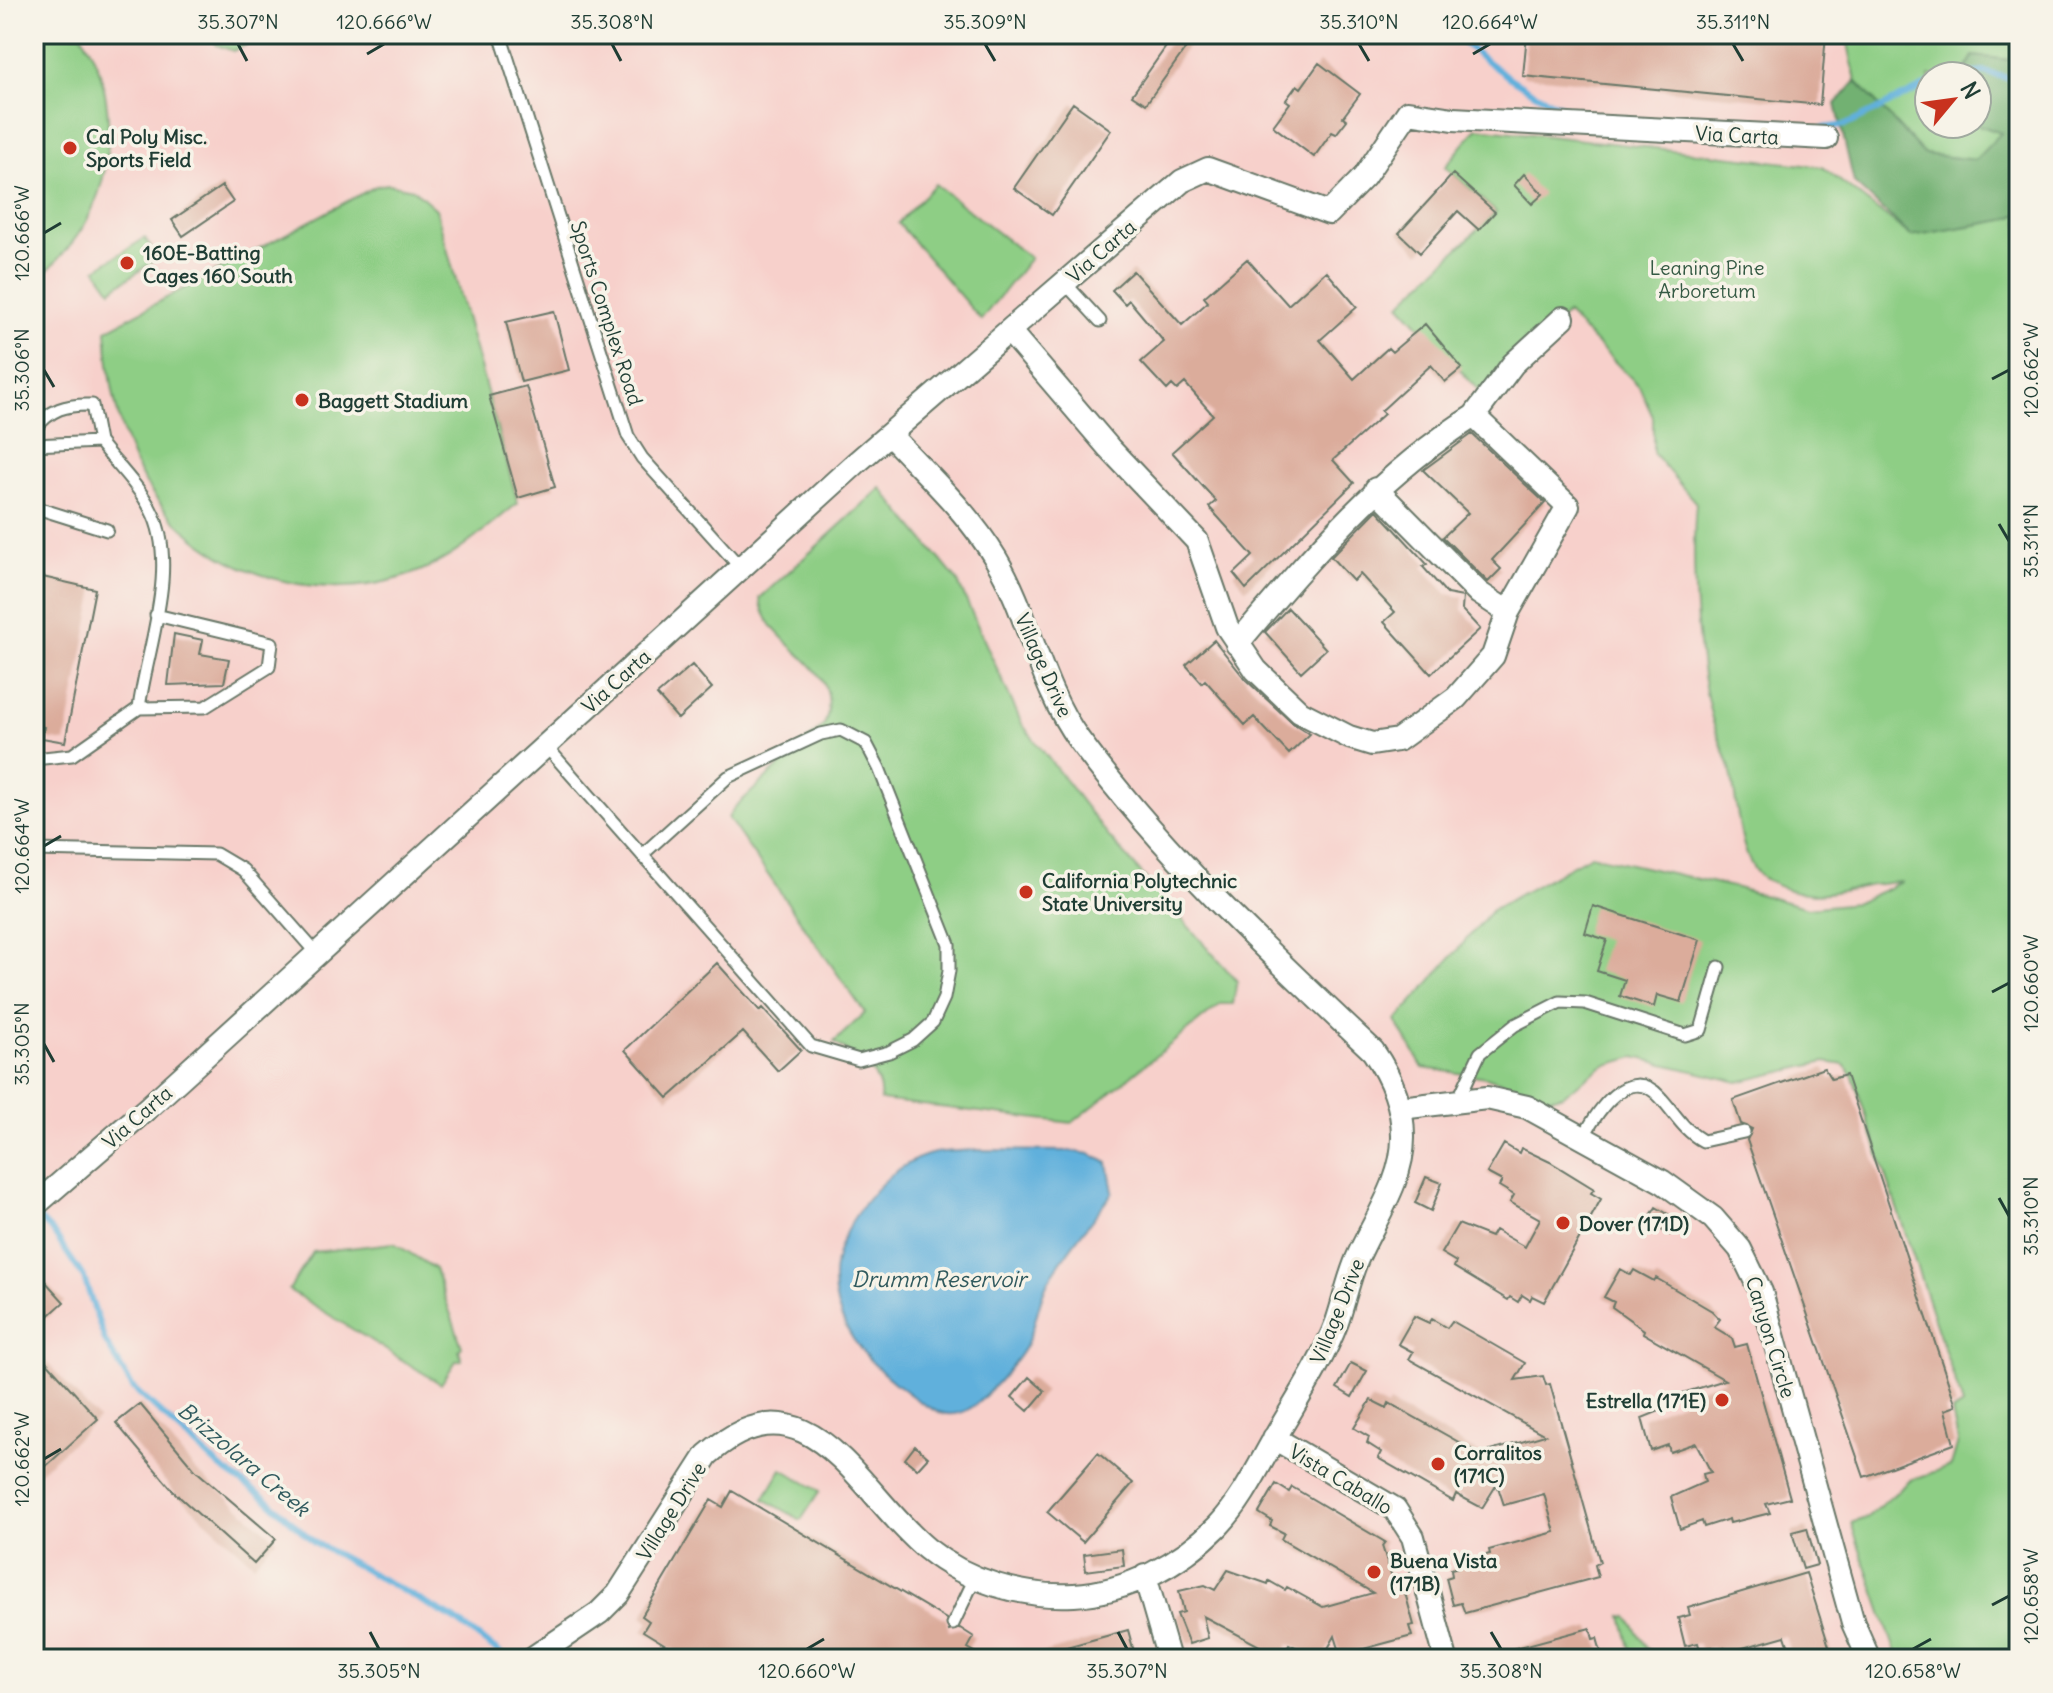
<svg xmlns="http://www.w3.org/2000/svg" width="2053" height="1693" viewBox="0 0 2053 1693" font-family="Delius,sans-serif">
<rect width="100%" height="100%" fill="#f7f3e8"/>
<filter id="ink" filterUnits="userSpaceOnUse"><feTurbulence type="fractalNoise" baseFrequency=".0125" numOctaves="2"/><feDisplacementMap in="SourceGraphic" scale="16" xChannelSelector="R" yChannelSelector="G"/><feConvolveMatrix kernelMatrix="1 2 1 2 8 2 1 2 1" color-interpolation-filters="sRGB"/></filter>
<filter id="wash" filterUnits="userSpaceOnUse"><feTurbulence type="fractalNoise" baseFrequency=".006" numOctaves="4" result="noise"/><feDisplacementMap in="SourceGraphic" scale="32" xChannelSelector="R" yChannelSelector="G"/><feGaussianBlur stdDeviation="1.8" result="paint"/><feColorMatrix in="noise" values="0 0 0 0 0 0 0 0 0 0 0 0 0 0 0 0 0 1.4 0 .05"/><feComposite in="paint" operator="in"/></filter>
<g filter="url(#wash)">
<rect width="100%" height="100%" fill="#f0e2c5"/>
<path fill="#f7d0cb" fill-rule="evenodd" d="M34,34H2019V1659H34ZM1929,76H1977V124H1929Z"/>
<path fill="#8ece85" stroke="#56865c" stroke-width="2" d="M34,34H81C115,83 116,159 91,212C78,241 55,262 34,285Z
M208,34H269L233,51L217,45Z
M1846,34H2019V61L1973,56L1962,76H1929V124H1976L2002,133L1975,160L1924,154L1856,81Z
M1477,128L1822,167L1911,236L2004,220L2019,214V1659H1898L1851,1523L1866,1518L1911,1480L1951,1466L1958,1442L1952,1412L1963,1405L1852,1074L1844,1065L1825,1062L1738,1082L1635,1057L1603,1066L1563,1095L1548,1098L1486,1077L1423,1068L1396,1021L1492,910L1591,855L1737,888L1808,908L1856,903L1902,882C1851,883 1816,909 1766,880C1738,865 1738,803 1731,773C1728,756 1718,739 1713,722C1696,663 1691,563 1696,503L1653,453V417L1639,386L1567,314L1481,393L1400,304L1496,212L1445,167Z
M388,184L413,189L436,209L518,503C491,524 461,553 429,567C321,617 184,571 134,461C115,418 109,376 106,330L376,186Z
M935,184L1030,258L981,320L898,223Z
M145,238L158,258L111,290L96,269Z
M881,488L957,580L1022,724L1109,837L1237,981L1233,1004H1221L1072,1123L880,1100C884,1071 854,1057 834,1042L865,1013L728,818L734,808L824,725C849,664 766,650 760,598Z
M394,1243L435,1269L462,1347L459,1350L462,1360L456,1361L441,1384L289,1290L313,1252Z
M782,1469L820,1491L801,1520L764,1499Z
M1622,1616L1628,1617L1654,1659H1633Z"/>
<path fill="#72b172" stroke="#487753" stroke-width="2" d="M1973,56L2019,61V214L2004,220L1911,236L1854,183L1836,104L1856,81L1924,154L1975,160L2001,133L1976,124L1977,76H1962Z"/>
<path fill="#61b0dc" stroke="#407688" stroke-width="2" d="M977,1150L1070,1151L1090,1154L1108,1163L1113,1192C1092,1221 1067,1249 1049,1280C1038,1299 1037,1323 1027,1343C1021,1357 985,1399 972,1407C948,1424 928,1408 908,1393C836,1341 806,1277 866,1201C884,1179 907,1159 935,1153C948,1151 963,1151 977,1150Z"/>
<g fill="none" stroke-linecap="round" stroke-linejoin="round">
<path stroke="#61b0dc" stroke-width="6" d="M1452,34C1501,73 1526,93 1585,117
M1950,76L1984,72L2019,81
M1823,128L1846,125L1929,84
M34,1213L53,1232L84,1278L105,1341L133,1388L221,1468L269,1501L314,1542L454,1619L508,1659"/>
</g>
<g id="blocks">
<path fill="#dbac9b" d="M1175,34H1196L1146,104L1132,95Z
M1527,34H1826L1820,105L1523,76Z
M1319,63L1360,94L1343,117L1347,120L1336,134L1332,132L1314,157L1273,126L1290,103L1286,100L1297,85L1301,88Z
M1073,103L1111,130L1052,215L1014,188Z
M1453,174L1495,212L1479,230L1458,211L1420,253L1399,233Z
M1524,174L1543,194L1532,204L1514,185Z
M222,186L233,202L183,236L172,220Z
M1247,259L1288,305L1326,271L1357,307L1320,340L1354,379L1388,348L1392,352L1425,324L1462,368L1445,382L1431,365L1381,411L1384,414L1333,460L1354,483L1246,589L1234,574L1253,556L1209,507L1216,501L1172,452L1213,415L1185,383L1177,390L1172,385L1167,390L1141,362L1164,342L1129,300L1125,304L1112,290L1133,271L1182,325L1208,302L1204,297Z
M554,311L569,370L521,382L506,322Z
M526,386L555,487L518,498L489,396Z
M1472,434L1545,503L1492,560L1501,569L1488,582L1443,537L1468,513L1423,470Z
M1377,510L1427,564L1423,567L1447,594L1463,597L1462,610L1480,629L1431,674L1384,622L1395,612L1360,574L1353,581L1331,557Z
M34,575L95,589L65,742L42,738L44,727L34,725L38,692L34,691Z
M1288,608L1326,649L1301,672L1265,632Z
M174,634L203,640L200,654L229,659L224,683L168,685Z
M1214,640L1246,680L1291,722L1310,734L1289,754L1254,717L1245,725L1205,680L1202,683L1186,665Z
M692,665L712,688L678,719L657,695Z
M1593,906L1700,940L1681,1002L1657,995L1654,1007L1620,996L1625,980L1597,971L1607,940L1585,933Z
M717,963L760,1011L763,1008L801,1050L778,1071L743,1032L668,1098L625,1050Z
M1824,1068L1831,1079L1846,1075L1956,1406L1945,1410L1954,1444L1864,1477L1747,1140L1752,1129L1741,1124L1733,1100Z
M1504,1144L1519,1153L1521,1148L1550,1162L1594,1189L1591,1193L1601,1199L1544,1302L1532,1296L1530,1300L1522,1295L1518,1302L1510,1297L1508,1300L1454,1267L1456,1262L1441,1253L1458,1224L1491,1237L1495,1230L1525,1247L1540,1219L1510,1202L1514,1195L1499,1186L1502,1181L1487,1173Z
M1426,1177L1442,1183L1431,1211L1415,1203Z
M1656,1207L1678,1220L1670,1235L1647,1222Z
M34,1269L64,1302L34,1329Z
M1620,1269L1631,1275L1634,1270L1654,1281L1656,1278L1712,1311L1720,1319L1714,1327L1732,1338L1735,1347L1747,1344L1790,1498L1766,1504L1770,1513L1730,1523L1729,1519L1704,1527L1702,1521L1680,1529L1671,1497L1705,1482L1703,1474L1711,1472L1696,1443L1670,1452L1668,1445L1651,1451L1642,1418L1682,1402L1680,1394L1725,1380L1643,1333L1644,1330L1612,1307L1614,1302L1604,1297Z
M1414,1316L1429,1323L1432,1319L1447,1328L1452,1321L1525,1363L1515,1380L1543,1376L1546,1385L1550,1384L1600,1562L1595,1565L1598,1577L1465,1613L1461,1603L1453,1605L1446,1578L1452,1576L1451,1569L1484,1560L1482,1556L1490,1554L1489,1550L1555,1532L1544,1494L1504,1505L1497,1484L1482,1508L1456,1494L1453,1501L1378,1458L1381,1452L1367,1443L1369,1437L1354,1428L1371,1400L1387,1408L1389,1403L1480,1454L1545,1435L1409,1359L1413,1352L1398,1344Z
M34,1348L98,1419L34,1477Z
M1351,1363L1367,1371L1352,1397L1337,1388Z
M1029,1377L1045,1391L1028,1411L1012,1397Z
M140,1404L195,1470L276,1539L254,1564L174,1492L116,1423Z
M915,1446L928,1457L917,1469L905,1459Z
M1098,1453L1133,1483L1083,1542L1047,1512Z
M1276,1484L1289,1492L1292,1487L1385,1542L1382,1546L1392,1577L1400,1575L1414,1625L1409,1626L1412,1636L1341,1655L1335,1636L1322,1659L1289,1644L1282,1658L1203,1616L1208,1638L1189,1644L1177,1614L1184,1612L1179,1591L1205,1585L1215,1590L1228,1570L1268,1584L1269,1581L1285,1590L1287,1587L1323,1607L1373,1593L1281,1539L1284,1533L1270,1526L1272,1521L1259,1513Z
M732,1491L946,1619L949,1631L960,1628L974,1637L968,1648L987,1659H689L643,1631L649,1621L642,1616L711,1500L723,1507Z
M1807,1528L1817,1565L1803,1569L1792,1532Z
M1122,1549L1124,1566L1086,1571L1084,1554Z
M1806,1573L1833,1659H1793L1785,1636L1725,1653L1724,1648L1714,1651L1712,1647L1700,1650L1698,1643L1685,1646L1678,1618L1690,1615L1688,1608Z
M1590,1628L1593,1639L1597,1638L1603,1659H1494V1654Z
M1128,1630L1136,1659H1041V1654Z"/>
</g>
</g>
<g filter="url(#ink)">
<use href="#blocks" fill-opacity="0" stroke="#687767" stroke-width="2"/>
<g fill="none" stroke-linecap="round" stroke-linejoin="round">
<g stroke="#687767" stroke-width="15">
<path id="service" d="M500,34L628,436L642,458L741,568
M1065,283L1100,321
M34,430C50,409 66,404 92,405L99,442
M34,445L99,442C116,464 139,486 151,510C180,565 147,648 139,708L205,707L269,667L272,643L156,615
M34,507L107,530
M545,745L811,1046L859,1060L889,1052L913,1040L933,1022L944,998L949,971V944L879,768L866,743L841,730L821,734L728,777L642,855
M34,759L72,755L139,708
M34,850L216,854L243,870L317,954
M1458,1100L1480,1053L1515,1025L1560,1002L1585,1003L1685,1035L1701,1030L1719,967
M1583,1138C1596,1113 1628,1062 1660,1097C1675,1113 1683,1130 1703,1141L1744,1132
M953,1624L975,1578"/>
</g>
<g stroke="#687767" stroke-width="26">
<path id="minor" d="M1010,332L1109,448L1197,541L1227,627L1256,670L1300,712L1349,737L1372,744L1398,740L1456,698L1493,656L1508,612L1568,506L1474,416L1513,364L1563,318
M1376,489L1479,593L1508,612
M1237,644C1309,559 1379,475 1474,416
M1400,1108L1487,1098L1527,1107L1663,1182L1713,1218L1740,1249L1761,1292L1853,1623L1869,1659
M34,1206L150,1106L856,463L1182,181L1208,169L1329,213L1364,177L1408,112L1453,119L1826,138
M1274,1438L1395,1509L1413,1537L1446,1659
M1145,1576L1169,1659
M531,1659L599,1613L618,1594L707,1455C808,1366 859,1494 927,1549C967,1581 1023,1598 1074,1595C1128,1592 1180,1564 1218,1526C1243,1500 1259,1465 1277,1434C1298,1398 1322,1362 1337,1322C1344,1302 1348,1280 1357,1259C1374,1220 1404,1180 1403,1136C1403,1104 1391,1077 1373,1051C1269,953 1165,856 1079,740C1039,685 1030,616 996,559C969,513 926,474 890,435"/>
</g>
<use href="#service" stroke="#fff" stroke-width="11"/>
<use href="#minor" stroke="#fff" stroke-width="22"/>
</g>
</g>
<path fill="none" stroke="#1f3d34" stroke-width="3" d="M238,44L247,61M612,44L621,61M985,44L995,61M1359,44L1369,61M1733,44L1743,61M367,54L384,44M1473,54L1490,44M44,233L61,223M44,370L54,387M1992,379L2009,370M1999,524L2009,541M44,846L61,836M1992,992L2009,983M44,1044L54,1062M1999,1198L2009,1216M44,1459L61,1449M1992,1605L2009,1596M370,1632L379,1649M1118,1632L1127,1649M1491,1632L1501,1649M807,1649L824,1639M1913,1649L1931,1639"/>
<g fill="#c8321e" stroke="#f7f3e8" stroke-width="3">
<circle cx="70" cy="148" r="8"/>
<circle cx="127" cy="263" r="8"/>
<circle cx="302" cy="400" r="8"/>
<circle cx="1026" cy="892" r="8"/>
<circle cx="1563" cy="1223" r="8"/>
<circle cx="1722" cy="1400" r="8"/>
<circle cx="1438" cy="1464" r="8"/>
<circle cx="1374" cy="1572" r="8"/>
</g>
<g text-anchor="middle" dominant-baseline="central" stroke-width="7" stroke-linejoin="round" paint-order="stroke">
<g font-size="20" fill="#1f3d34" stroke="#f7f3e8">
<text transform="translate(1737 135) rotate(3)">Via Carta</text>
<text transform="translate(1101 251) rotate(-41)">Via Carta</text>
<text transform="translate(607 313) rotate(72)">Sports Complex Road</text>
<text transform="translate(1044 665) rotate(66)">Village Drive</text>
<text transform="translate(616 681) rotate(-42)">Via Carta</text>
<text transform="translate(137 1117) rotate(-41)">Via Carta</text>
<text transform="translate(1337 1311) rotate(-68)">Village Drive</text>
<text transform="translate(1771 1337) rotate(73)">Canyon Circle</text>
<text transform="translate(1341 1479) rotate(31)">Vista Caballo</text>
<text transform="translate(671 1511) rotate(-58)">Village Drive</text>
</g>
<g font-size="20" font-weight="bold" fill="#1f3d34" stroke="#f7f3e8" text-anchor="start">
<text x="86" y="136">Cal Poly Misc.<tspan x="86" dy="23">Sports Field</tspan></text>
<text x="143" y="252">160E-Batting<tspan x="143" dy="23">Cages 160 South</tspan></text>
<text x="318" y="400">Baggett Stadium</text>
<text x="1042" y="880">California Polytechnic<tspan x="1042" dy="23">State University</tspan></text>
<text x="1579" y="1223">Dover (171D)</text>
<text x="1706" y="1400" text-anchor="end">Estrella (171E)</text>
<text x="1454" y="1452">Corralitos<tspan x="1454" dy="23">(171C)</tspan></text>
<text x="1390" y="1560">Buena Vista<tspan x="1390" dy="23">(171B)</tspan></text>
</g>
<g font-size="20" fill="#355a44" stroke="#f7f3e8">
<text x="1707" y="267">Leaning Pine<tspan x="1707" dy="23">Arboretum</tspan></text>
</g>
<g font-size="22" font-style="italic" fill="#305a5e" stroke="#f7f3e8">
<text x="939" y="1279">Drumm Reservoir</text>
<text transform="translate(244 1459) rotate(40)">Brizzolara Creek</text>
</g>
</g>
<rect width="2053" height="1693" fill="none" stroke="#f7f3e8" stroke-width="88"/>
<g transform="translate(1953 100) rotate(61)"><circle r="38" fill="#f7f3e8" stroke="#a1aaa0" stroke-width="2"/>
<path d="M0-6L14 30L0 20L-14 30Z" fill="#c8321e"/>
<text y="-12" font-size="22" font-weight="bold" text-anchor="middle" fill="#1f3d34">N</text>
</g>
<rect x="44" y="44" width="1965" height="1605" fill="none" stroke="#1f3d34" stroke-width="3"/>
<g font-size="20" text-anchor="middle" fill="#1f3d34">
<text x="238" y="29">35.307°N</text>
<text x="384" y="29">120.666°W</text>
<text x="612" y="29">35.308°N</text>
<text x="985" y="29">35.309°N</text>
<text x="1359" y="29">35.310°N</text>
<text x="1490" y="29">120.664°W</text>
<text x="1733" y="29">35.311°N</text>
<text transform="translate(22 233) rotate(-90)" y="7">120.666°W</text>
<text transform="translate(22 370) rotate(-90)" y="7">35.306°N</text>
<text transform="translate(2031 370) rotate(-90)" y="7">120.662°W</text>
<text transform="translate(2031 541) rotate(-90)" y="7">35.311°N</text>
<text transform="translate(22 846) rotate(-90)" y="7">120.664°W</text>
<text transform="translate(2031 983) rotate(-90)" y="7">120.660°W</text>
<text transform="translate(22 1044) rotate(-90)" y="7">35.305°N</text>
<text transform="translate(2031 1216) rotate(-90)" y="7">35.310°N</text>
<text transform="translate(22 1459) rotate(-90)" y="7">120.662°W</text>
<text transform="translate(2031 1596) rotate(-90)" y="7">120.658°W</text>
<text x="379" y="1678">35.305°N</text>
<text x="807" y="1678">120.660°W</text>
<text x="1127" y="1678">35.307°N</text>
<text x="1501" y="1678">35.308°N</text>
<text x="1913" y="1678">120.658°W</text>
</g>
</svg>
